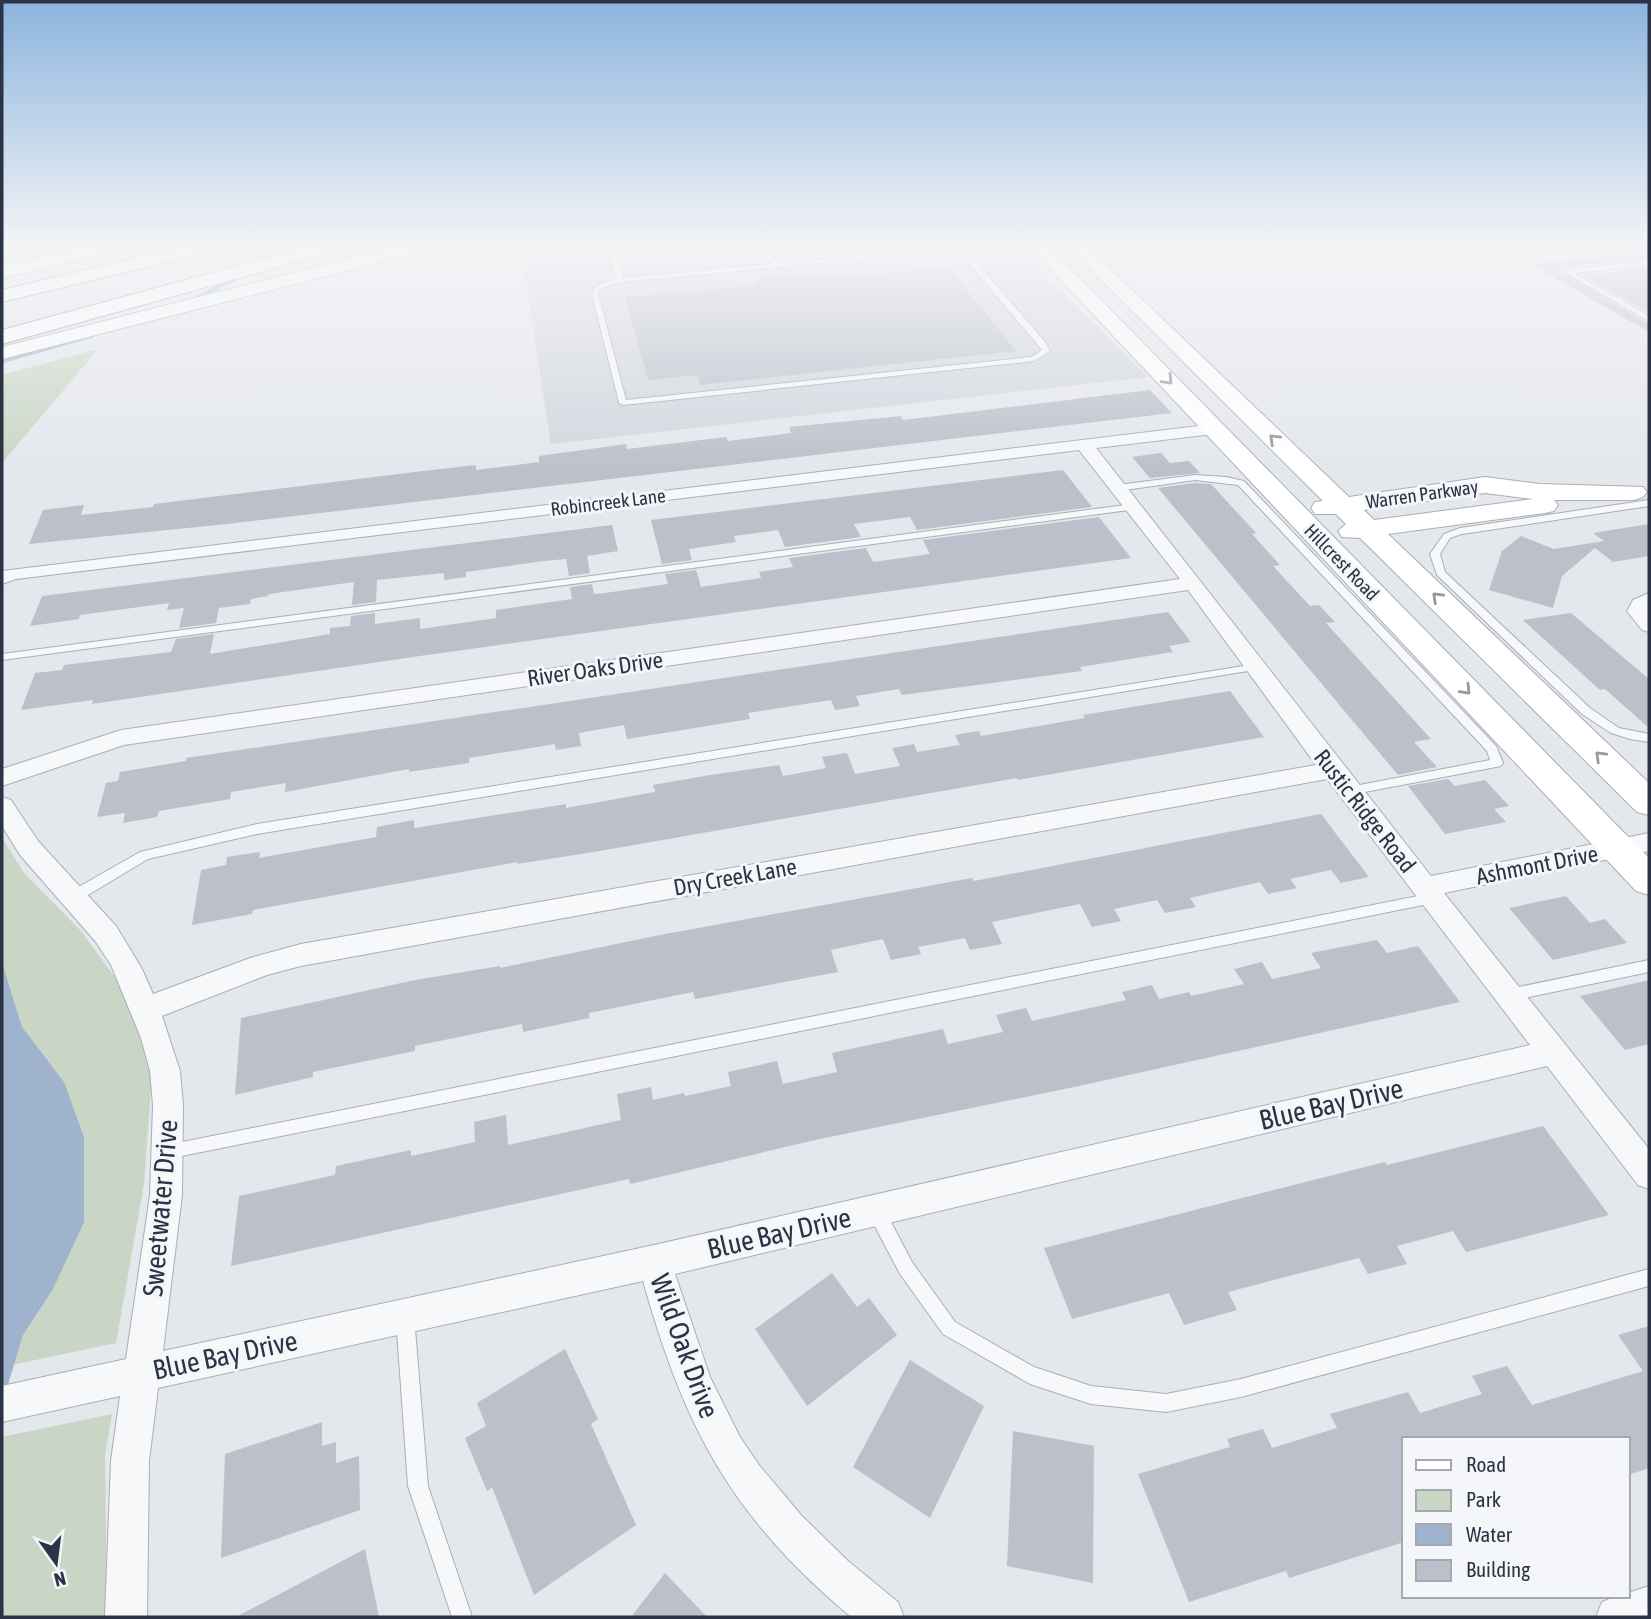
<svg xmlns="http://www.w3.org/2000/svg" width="1651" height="1619" viewBox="0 0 1651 1619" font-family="'Asap Condensed',sans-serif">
<rect width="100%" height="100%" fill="#e4e7ec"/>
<path fill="#d2d6de" d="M1013,243L1148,377L551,444L520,244Z"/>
<path fill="#c9d6c5" d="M98,349L2,463V375Z
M2,838L24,873L80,930L120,984L153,1061L144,1184L116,1343L2,1367Z
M112,1414L105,1455L107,1617H2V1437Z"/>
<path fill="#9fb4cc" d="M2,963L22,1027L64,1082L84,1137V1222L53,1289L23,1335L2,1404Z"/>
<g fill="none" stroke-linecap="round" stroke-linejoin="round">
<path stroke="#9fb4cc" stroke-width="4.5" d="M268,260L296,243
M191,301L242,275
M2,361L93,335"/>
</g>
<path fill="#bbc0ca" d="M1649,252V259L1567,267L1561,271L1649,324V332L1531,264Z
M948,267L1016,351L700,385L697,375L648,380L625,297L758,285L756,279L787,276L818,274L821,279Z
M1649,268V313L1582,275Z
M1150,390L1172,413L227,524L29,544L43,510L84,505L81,515L153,507L154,504L423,471L476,465V470L539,462V456L590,449L626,444L627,449L726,437L728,441L791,433L789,427L809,425L901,416L903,420Z
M1161,453L1170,463L1189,461L1200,473L1150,478L1132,457Z
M1063,470L1092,507L917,530L910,517L854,524L861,537L785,547L778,530L734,536L736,542L689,549L692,560L662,564L651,520Z
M1195,483L1211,484L1256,533L1252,534L1280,565L1273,566L1310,606L1319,605L1335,622L1326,623L1431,739L1414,742L1437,767L1398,775L1158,488Z
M1099,517L1131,558L420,656L92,704L93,700L21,710L35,673L62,670L64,665L171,652L176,639L214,634L210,654L330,634V628L350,626L351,616L375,613V624L420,618V629L496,618V610L572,599L570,587L592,584L594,594L605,593L668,584L665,574L696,570L701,587L761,578L759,572L793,567L789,558L866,548L873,562L930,554L923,540Z
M1649,524V556L1613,562L1595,548L1562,576L1553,608L1489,590L1502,551L1521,536L1554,549L1604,541L1593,533Z
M612,525L618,551L587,556L590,573L569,576L566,559L544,561L466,572V577L444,580V573L377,580L376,602L352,605L354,582L269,594L268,596L251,599L250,604L219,608L216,623L179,628L184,608L167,610L169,603L80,615L79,619L30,626L42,596Z
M1168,612L1191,642L1169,646L1173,652L1080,667L1082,671L902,695L899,689L856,696L860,706L835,710L831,700L748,713L750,719L627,739L624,725L579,733L581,746L556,750L555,744L469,758V763L409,772V769L285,792L286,783L231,792L230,799L159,811L157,817L123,823L125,813L97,817L106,783L118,781L120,772L186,761V758Z
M1571,613L1649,679V728L1605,689L1600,690L1523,620Z
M1230,691L1264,737L1018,780L1017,778L594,852L517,864V862L253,910L252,914L192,925L201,870L226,865L227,857L260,852L259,858L376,837L377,827L414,820V828L566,804V808L655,792L653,785L710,775L779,765L783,776L826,768L822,757L847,753L855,774L900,766L892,748L914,744L917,752L960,745L955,735L979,731L981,736L1085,718L1083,715Z
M1448,779L1455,786L1485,780L1509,806L1494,809L1506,822L1445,834L1408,786Z
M1321,814L1369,877L1341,883L1331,870L1290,879L1297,888L1268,894L1260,882L1190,898L1196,907L1165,913L1157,900L1114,909L1121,921L1092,927L1080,904L992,922L1002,944L970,950L965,938L918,947L921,954L891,960L883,939L831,950L838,972L695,999L693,992L589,1013V1018L523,1032L522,1024L415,1046V1051L313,1072V1077L235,1095L241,1018L415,980L500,966V968L660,935L972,878L974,881Z
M1566,896L1590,923L1605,919L1627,943L1553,960L1509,908Z
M1377,940L1387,953L1418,946L1460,1002L1079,1086L815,1140L630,1184L629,1179L231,1266L239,1196L335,1175L336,1166L411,1150V1156L475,1142L474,1122L506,1115L508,1145L621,1120L617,1094L651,1087L653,1100L684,1093L685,1096L731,1086L728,1072L777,1061L783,1084L837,1072L832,1053L943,1029L948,1044L1003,1032L996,1015L1026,1008L1032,1021L1126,1000L1122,992L1152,985L1159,999L1189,992L1191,996L1244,984L1234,969L1262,962L1272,979L1321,968L1311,953Z
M1649,980V1044L1625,1050L1580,996Z
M1543,1126L1609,1215L1466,1252L1453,1231L1397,1246L1407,1264L1368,1274L1359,1258L1228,1292L1237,1310L1184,1325L1169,1293L1072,1319L1044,1248L1385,1162L1387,1165Z
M832,1273L857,1307L869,1298L897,1335L807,1406L755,1329Z
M1649,1326V1468L1628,1475V1439H1404V1542L1289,1578L1286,1571L1189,1602L1138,1474L1230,1447L1227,1439L1263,1429L1272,1448L1337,1428L1330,1414L1408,1392L1420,1413L1482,1394L1472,1376L1507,1366L1532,1405L1643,1371L1618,1335Z
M565,1349L598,1419L591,1424L636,1525L534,1595L492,1487L487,1491L465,1438L486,1426L477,1403Z
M910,1360L984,1406L930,1518L853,1467Z
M322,1422V1446L336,1442V1463L359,1456L360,1510L221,1558L225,1454Z
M1013,1431L1094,1446L1093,1583L1007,1566Z
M365,1549L379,1617H236Z
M665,1573L707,1617H631Z"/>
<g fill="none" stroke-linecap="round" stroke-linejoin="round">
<g stroke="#a9aeb7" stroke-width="2">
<path id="service" d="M606,243H612L623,278L772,264L761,243H767L778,264L989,243H1010L1007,245L965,249L1045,342L1050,351L1034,361L623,405L619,403L592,294L596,286L616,279ZM958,250L1042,350L1032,357L626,400L598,294L601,288L621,282Z
M1649,261V265L1574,273L1649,316V321L1564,272L1567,270Z
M1195,475L1226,477L1244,481L1496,746L1503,763L1501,766L1349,795L1345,794L1343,791L1345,788L1349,787L1490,760L1487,751L1238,485L1195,480L1118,491L1114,488L1118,485Z
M1649,500V506L1462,534L1450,538L1440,554L1445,572L1590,708L1619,728L1649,734V742L1630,739L1611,733L1582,714L1437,575L1430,554L1444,534L1460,528Z
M1133,504L1138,507L1136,509L2,660V654Z
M1256,664L1260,665L1261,667L1260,669L257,834L148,859L78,901H68L66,897L68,893L140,852L257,824Z
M1433,893L1438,894L1440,898L1438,902L1433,903L167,1159L161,1157L159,1152L161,1147L167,1145Z
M1649,960V972L1509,1001L1504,999L1502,995L1504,991L1509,989Z
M876,1203L882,1205L912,1262L955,1322L1034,1367L1091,1386L1166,1394L1241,1379L1649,1269V1286L1241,1397L1166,1412L1091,1404L1030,1384L943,1334L900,1274L870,1217L868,1211L870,1205Z
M405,1308L411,1311L414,1317L428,1486L472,1617H452L408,1486L396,1317L399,1311Z"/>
</g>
<g stroke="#a9aeb7" stroke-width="2">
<path id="minor" d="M1215,424L1223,429L1221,433L1096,448L1431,876L1649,833V851L1444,893L1649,1149V1189L1638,1185L1547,1066L675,1274L710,1377L740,1437L759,1465L801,1515L848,1561L898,1602L904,1617H851C732,1517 685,1430 643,1281L158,1388L149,1461L147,1617H105L111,1461L120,1396L2,1422V1386L126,1359L150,1195L153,1105L150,1071L141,1038L111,965L96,942L20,855L2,826V797L11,800L38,841L116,926L142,969L153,994L253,957L301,944L1316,765L1188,590L124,745L2,786V769L121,730L1180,579L1079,450L16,579L2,584V571ZM1327,779L1530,1045L654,1245L163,1351L182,1195L183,1105L180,1071L162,1016L267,975L301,966Z
M1649,593V632L1642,630L1627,611L1633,600Z
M1649,1586V1617H1596L1602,1602L1617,1596H1628V1593Z"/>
</g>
<g stroke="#a9aeb7" stroke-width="2">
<path id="secondary" d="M105,243H137L134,247L2,278V266Z
M412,243H442L439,247L2,359V347Z
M1026,243H1045L1649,858V895L1636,891Z
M1064,243H1083L1349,497L1485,477L1540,484L1643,487L1647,492L1643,497L1634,500H1554L1558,505L1554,511L1545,513L1388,534L1649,783V815L1637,812L1360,538L1342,537L1338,531L1346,524L1336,514H1315L1311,508L1315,502L1323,501ZM1485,493L1533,499L1374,520L1364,510Z"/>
</g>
<g stroke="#8b94a3" stroke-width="2">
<path id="motorway" d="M198,243H233L230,247L2,302V290Z
M321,243H353L350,247L2,344V330Z"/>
</g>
<use href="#service" fill="#f7f8fa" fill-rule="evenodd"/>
<use href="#minor" fill="#f7f8fa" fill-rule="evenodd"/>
<use href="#secondary" fill="#fff" fill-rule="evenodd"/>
<use href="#motorway" fill="#fff" fill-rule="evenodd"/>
</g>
<defs><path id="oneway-chevron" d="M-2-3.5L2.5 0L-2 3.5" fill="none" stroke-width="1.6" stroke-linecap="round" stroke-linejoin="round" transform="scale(1.75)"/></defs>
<g stroke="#959aa2">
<use href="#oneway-chevron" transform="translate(1168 380) rotate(46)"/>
<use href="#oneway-chevron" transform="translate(1274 439) rotate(-136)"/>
<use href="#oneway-chevron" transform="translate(1437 597) rotate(-136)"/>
<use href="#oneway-chevron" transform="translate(1466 690) rotate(46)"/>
<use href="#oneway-chevron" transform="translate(1600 756) rotate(-136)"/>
</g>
<linearGradient id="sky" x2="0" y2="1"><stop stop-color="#8bb4dd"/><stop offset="0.52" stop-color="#f3f4f6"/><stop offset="1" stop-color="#f3f4f6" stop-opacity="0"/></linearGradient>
<rect width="1651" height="470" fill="url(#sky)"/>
<g text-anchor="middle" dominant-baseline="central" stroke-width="6" stroke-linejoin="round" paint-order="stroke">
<g font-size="19" fill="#2b3445" stroke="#f4f6f9">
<text transform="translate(1422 494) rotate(-8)">Warren Parkway</text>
<text transform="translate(608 502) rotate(-7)">Robincreek Lane</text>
<text transform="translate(1342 562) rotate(46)">Hillcrest Road</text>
</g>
<g font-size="23" fill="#2b3445" stroke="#f4f6f9">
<text transform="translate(595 669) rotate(-8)">River Oaks Drive</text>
<text transform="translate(1365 811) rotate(52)">Rustic Ridge Road</text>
<text transform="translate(1537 865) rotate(-11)">Ashmont Drive</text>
<text transform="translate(735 877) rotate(-10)">Dry Creek Lane</text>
</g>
<g font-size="28" fill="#2b3445" stroke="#f4f6f9">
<text transform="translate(1331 1104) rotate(-13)">Blue Bay Drive</text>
<text transform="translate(160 1208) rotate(-85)">Sweetwater Drive</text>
<text transform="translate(779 1233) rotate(-13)">Blue Bay Drive</text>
<text transform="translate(685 1346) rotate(70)">Wild Oak Drive</text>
<text transform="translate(225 1355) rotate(-12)">Blue Bay Drive</text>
</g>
</g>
<rect width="1651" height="1619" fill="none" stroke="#2b3445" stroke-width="7"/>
<rect x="1402" y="1437" width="228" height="161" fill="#f4f6f9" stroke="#a4a8b1" stroke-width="2"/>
<rect x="1416" y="1460" width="35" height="10" fill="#ffffff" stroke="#a4a8b1" stroke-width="2"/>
<text x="1466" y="1472" font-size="21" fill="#2b3445">Road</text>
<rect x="1416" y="1490" width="35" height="21" fill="#c9d6c5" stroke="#a4a8b1" stroke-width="2"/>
<text x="1466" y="1507" font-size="21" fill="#2b3445">Park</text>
<rect x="1416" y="1524" width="35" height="21" fill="#9fb4cc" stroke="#a4a8b1" stroke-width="2"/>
<text x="1466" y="1542" font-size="21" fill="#2b3445">Water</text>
<rect x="1416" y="1560" width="35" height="21" fill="#bbc0ca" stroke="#a4a8b1" stroke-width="2"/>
<text x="1466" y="1577" font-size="21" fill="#2b3445">Building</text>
<g transform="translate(56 1563) rotate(166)" stroke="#f4f6f9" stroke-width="5" paint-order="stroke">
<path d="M0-5L12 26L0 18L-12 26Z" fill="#2b3445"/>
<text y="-10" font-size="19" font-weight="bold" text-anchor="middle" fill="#2b3445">N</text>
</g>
</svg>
